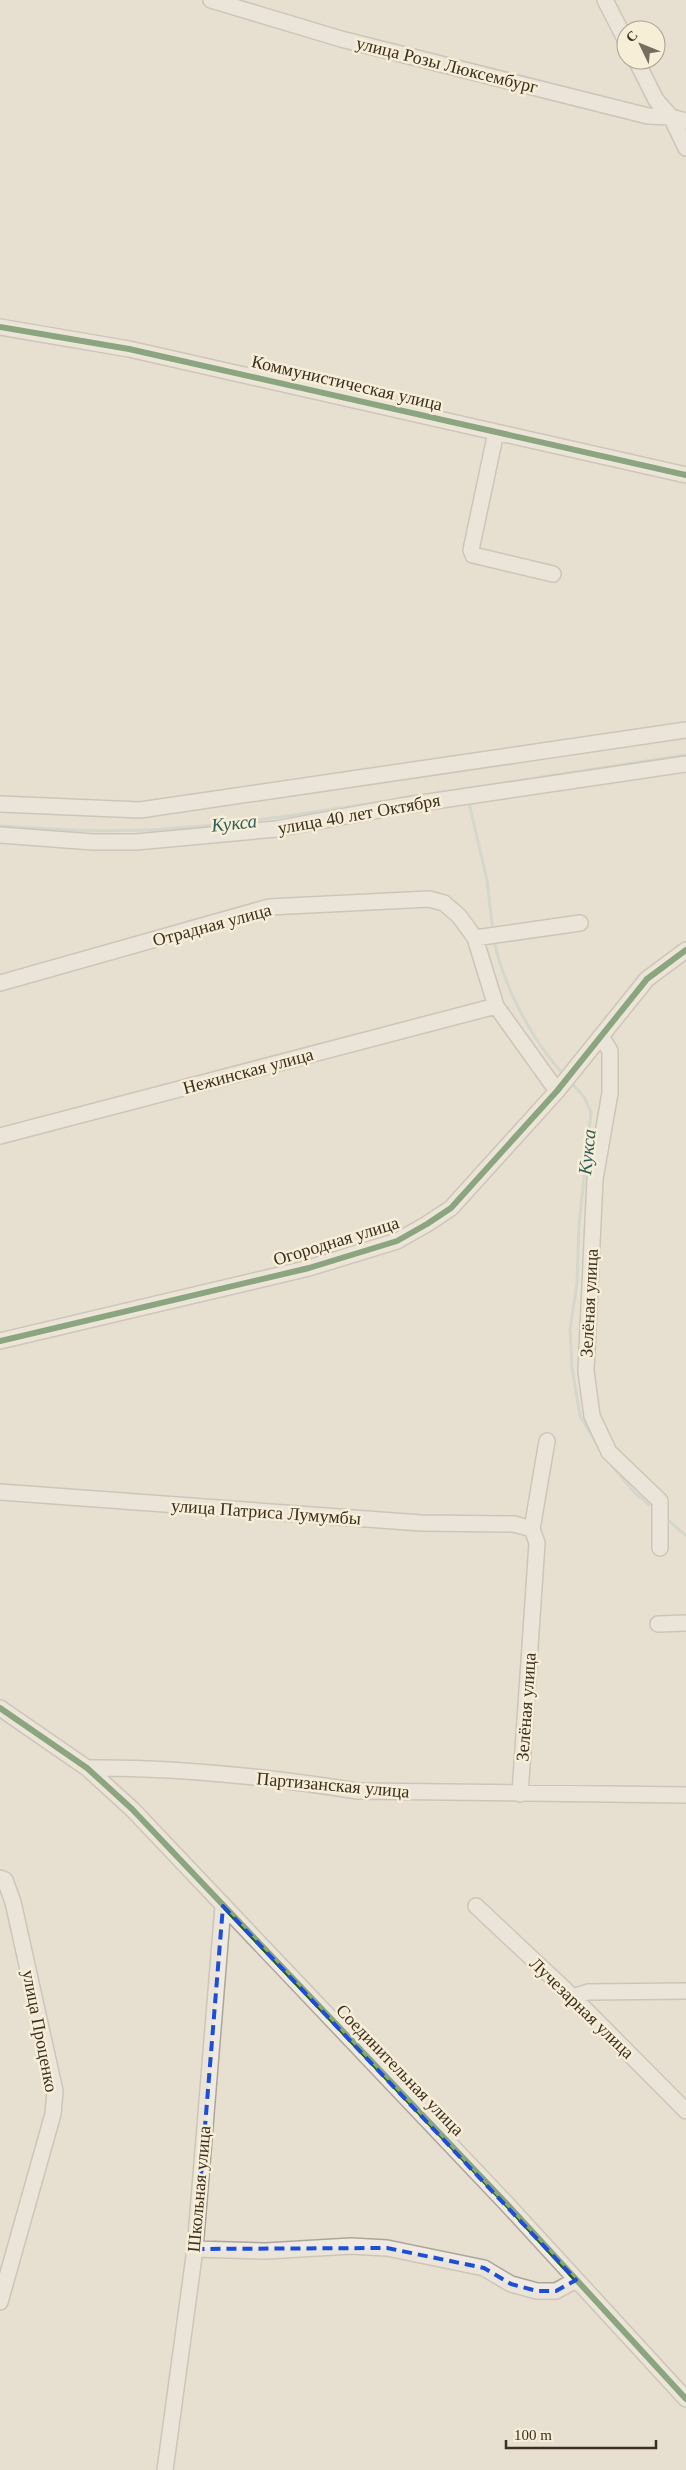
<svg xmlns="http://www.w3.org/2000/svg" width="686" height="2470" viewBox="0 0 686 2470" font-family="Georgia,serif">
<rect width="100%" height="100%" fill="#e7e0d1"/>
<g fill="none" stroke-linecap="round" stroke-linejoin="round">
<path stroke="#bcccc2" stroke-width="3" d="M405,798L686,755
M469,803L487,880L493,932
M0,826C54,830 110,833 164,829C243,824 321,811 399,799
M494,941C504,987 532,1041 565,1076
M571,1082L584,1097L591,1112L579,1225L577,1283L570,1329L572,1368L580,1416L600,1449
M609,1462L634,1492L649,1505
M666,1518L686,1536"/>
<g stroke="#ada599" stroke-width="18">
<path id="minor" d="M211,0L341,39L648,116L671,117L686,121
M605,0L626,41
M636,60L656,100L671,117L686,148
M0,327L129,349L686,475
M496,432L471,550L473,555L553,574
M0,804L140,810L686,730
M0,835L93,842H136L276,829L401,806L686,764
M475,938L580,923
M0,983L269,907L429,899L444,903L459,916L475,938L496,1006L557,1091
M601,1036L610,1051V1093L595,1179L586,1371L592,1416L609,1452L660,1501V1548
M0,1136L496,1006
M0,1341L309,1268L397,1241L427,1224L451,1208L557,1091L647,979L686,950
M0,1492L421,1523L514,1524L532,1529
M658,1624L686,1623
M0,1708L87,1768L132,1809L505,2202L686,2399
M87,1768C178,1767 269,1777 358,1791L686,1795
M520,1794L537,1543L532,1529L547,1441
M0,1878L5,1880L13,1902L55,2091L53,2114L0,2302
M476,1906L573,1997L686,2111
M573,1997L588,1992L686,1991
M195,2249L266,2251L351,2246L387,2248L484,2268L511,2284L537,2291H556L576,2280
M165,2470L195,2249L223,1906"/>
</g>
<use href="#minor" stroke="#efebe3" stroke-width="15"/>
<g stroke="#f7eed8" stroke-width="9">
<path id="cycleway" d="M0,327L129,349L686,475
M0,1341L309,1268L397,1241L427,1224L451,1208L557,1091L647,979L686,950
M0,1708L87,1768L132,1809L505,2202L686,2399"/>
</g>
<use href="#cycleway" stroke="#1b5e20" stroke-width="6"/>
</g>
<path d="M0 0H686V2470H0ZM223,1906L576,2280L556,2291H537L511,2284L484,2268L387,2248L195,2249Z" fill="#e7e0d1" fill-opacity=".55" fill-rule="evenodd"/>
<path fill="none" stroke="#1d4ed8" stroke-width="4" stroke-dasharray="10 6" stroke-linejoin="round" d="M223,1906L576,2280L556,2291H537L511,2284L484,2268L387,2248L195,2249Z"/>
<g text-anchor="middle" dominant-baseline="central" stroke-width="5" stroke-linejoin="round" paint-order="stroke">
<g font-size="18" fill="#3d2e20" stroke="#f7eed8">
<text transform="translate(447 65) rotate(14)">улица Розы Люксембург</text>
<text transform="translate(347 383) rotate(13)">Коммунистическая улица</text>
<text transform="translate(359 814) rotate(-10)">улица 40 лет Октября</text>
<text transform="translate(212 925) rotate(-15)">Отрадная улица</text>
<text transform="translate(248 1071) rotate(-15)">Нежинская улица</text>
<text transform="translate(336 1241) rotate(-17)">Огородная улица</text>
<text transform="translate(589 1303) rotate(-87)">Зелёная улица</text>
<text transform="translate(266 1512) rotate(4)">улица Патриса Лумумбы</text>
<text transform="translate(526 1707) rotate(-86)">Зелёная улица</text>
<text transform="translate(333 1785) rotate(5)">Партизанская улица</text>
<text transform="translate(582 2008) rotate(44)">Лучезарная улица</text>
<text transform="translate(40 2031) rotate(79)">улица Проценко</text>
<text transform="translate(400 2070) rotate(46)">Соединительная улица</text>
<text transform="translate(199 2189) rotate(-85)">Школьная улица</text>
</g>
<g font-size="19" font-style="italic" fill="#2f5d5a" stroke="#f7eed8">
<text transform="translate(234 823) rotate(-6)">Кукса</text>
<text transform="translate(587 1152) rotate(-84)">Кукса</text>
</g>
</g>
<g transform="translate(641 45) rotate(313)"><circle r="24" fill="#f7eed8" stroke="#ada18e"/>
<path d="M0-4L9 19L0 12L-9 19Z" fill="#786c5e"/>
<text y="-8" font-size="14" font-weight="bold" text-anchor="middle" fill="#3d2e20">С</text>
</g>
<path d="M506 2440v8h150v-8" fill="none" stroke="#3d2e20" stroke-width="2.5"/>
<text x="514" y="2440" font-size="15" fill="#3d2e20" stroke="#f7eed8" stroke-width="4" paint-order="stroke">100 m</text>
</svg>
